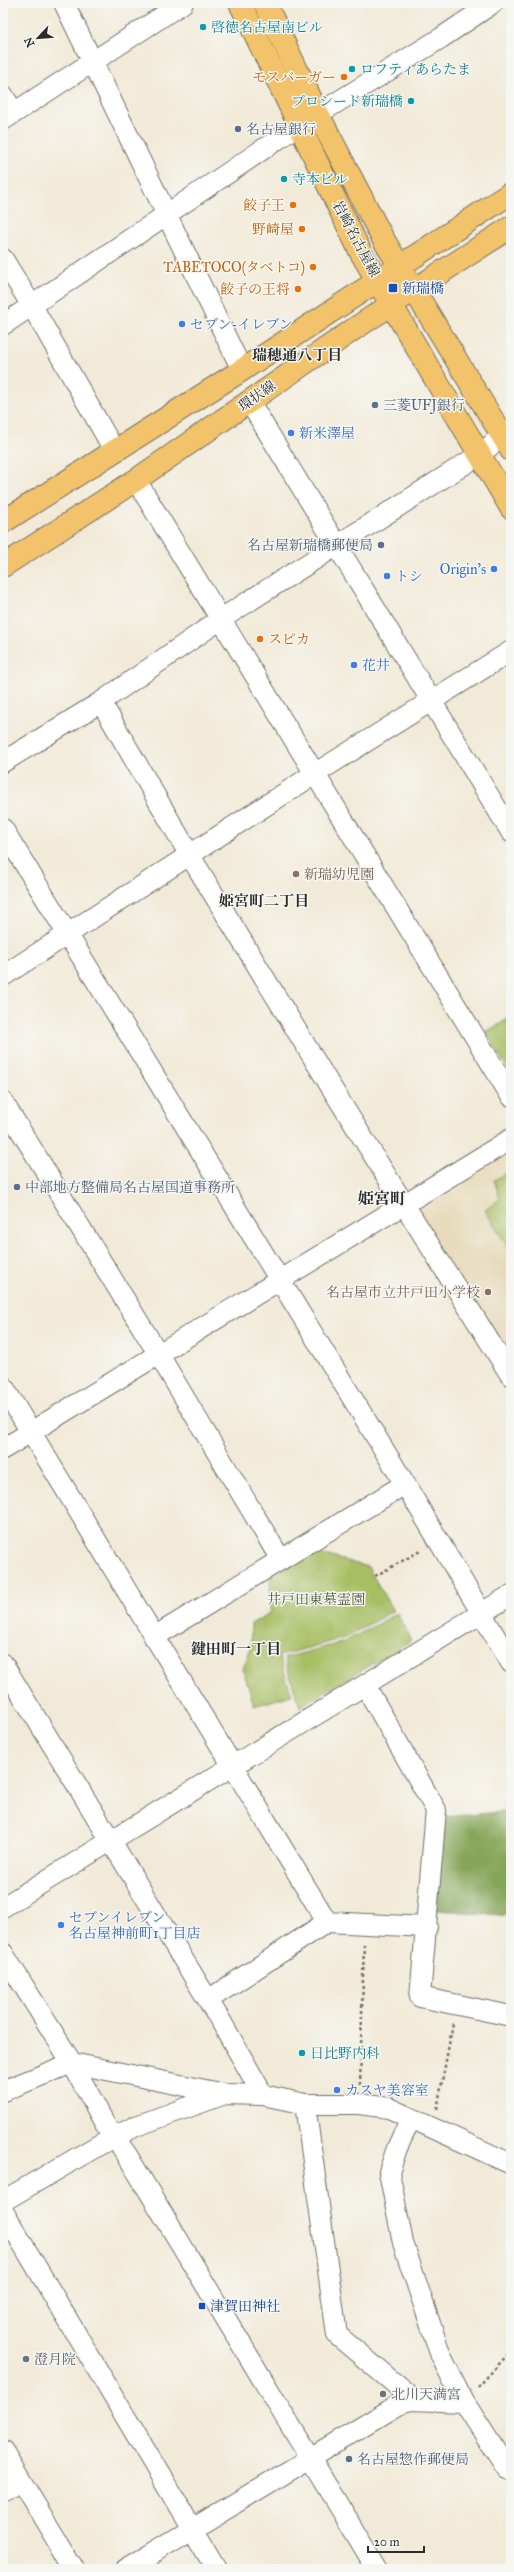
<svg xmlns="http://www.w3.org/2000/svg" width="514" height="2572" viewBox="0 0 514 2572" font-family="'IM FELL Great Primer','Noto Serif JP',serif">
<rect width="100%" height="100%" fill="#f6f6f2"/>
<filter id="ink" filterUnits="userSpaceOnUse"><feTurbulence type="fractalNoise" baseFrequency=".025" numOctaves="2"/><feDisplacementMap in="SourceGraphic" scale="8" xChannelSelector="R" yChannelSelector="G"/><feConvolveMatrix kernelMatrix="1 2 1 2 8 2 1 2 1" color-interpolation-filters="sRGB"/></filter>
<filter id="wash" filterUnits="userSpaceOnUse"><feTurbulence type="fractalNoise" baseFrequency=".012" numOctaves="4" result="noise"/><feDisplacementMap in="SourceGraphic" scale="16" xChannelSelector="R" yChannelSelector="G"/><feGaussianBlur stdDeviation="0.9" result="paint"/><feColorMatrix in="noise" values="0 0 0 0 0 0 0 0 0 0 0 0 0 0 0 0 0 1.4 0 .05"/><feComposite in="paint" operator="in"/></filter>
<g filter="url(#wash)">
<rect width="100%" height="100%" fill="#f2ead8"/>
<path fill="#e6daba" d="M511,1150V1369L418,1214L419,1205Z"/>
<path fill="#a7be63" stroke="#697447" d="M511,1017V1075L486,1032Z
M511,1170V1253L485,1210L500,1199L494,1180Z
M310,1551L368,1567L393,1611L344,1638L279,1656L292,1695L254,1706L243,1669L251,1647V1624L271,1612L270,1576Z
M397,1613L412,1640L300,1707L284,1658L344,1642Z"/>
<path fill="#85a559" stroke="#586842" d="M511,1811V1916L435,1910L442,1817Z"/>
</g>
<g filter="url(#ink)">
<g fill="none" stroke-linecap="round" stroke-linejoin="round">
<g stroke="#716e68" stroke-width="22">
<path id="minor" d="M64,3L242,370
M3,95L14,113
M318,114L441,38L493,3
M3,120L183,3
M3,259L32,306L114,450
M3,325L299,125
M249,401L511,832
M136,480L511,1096
M101,702L189,854L331,1087L511,1376
M3,762L101,702L221,619L479,455L511,429
M3,829L405,1484L511,1663
M3,976L316,773L511,651
M3,1102L159,1355L281,1560
M3,1386L327,1922
M3,1449L511,1139
M154,1637L405,1484
M3,1664L222,2023L263,2095
M365,1685L436,1810L420,1997L511,2016
M3,1907L511,1595
M3,1953L72,2063L105,2124L127,2155L377,2569
M208,2000L327,1922L427,1927
M3,2091L72,2063L225,2094
M305,2104L337,2335L406,2393L411,2400
M411,2118L397,2148L389,2172L403,2243L441,2356L464,2402L507,2469L511,2470
M3,2201L99,2145L136,2126L225,2094L263,2095L305,2104H359L389,2108L511,2164
M3,2211L216,2569
M3,2451L74,2569
M3,2491L21,2481
M126,2569L403,2402L411,2400L464,2402"/>
</g>
<g stroke="#716e68" stroke-width="24">
<path id="major" d="M240,3L361,253L511,508
M265,3L318,114L382,237L511,450
M3,522L242,370L511,193
M3,566L136,480L357,327L511,227"/>
</g>
<path stroke="#716e68" stroke-width="2.5" stroke-dasharray="3 3" stroke-linecap="butt" d="M375,1576L422,1550
M507,1804H511
M507,1858L511,1854
M360,2085L364,1942
M437,2109L453,2023
M478,2387L511,2351"/>
<use href="#minor" stroke="#fff" stroke-width="20"/>
<use href="#major" stroke="#f2c36a" stroke-width="22"/>
</g>
</g>
<g fill="#0f9aa8" stroke="#f6f6f2" stroke-width="1.5">
<circle cx="203" cy="27" r="4"/>
<circle cx="352" cy="69" r="4"/>
<circle cx="411" cy="101" r="4"/>
<circle cx="284" cy="179" r="4"/>
<circle cx="302" cy="2053" r="4"/>
</g>
<g fill="#e8710a" stroke="#f6f6f2" stroke-width="1.5">
<circle cx="344" cy="77" r="4"/>
<circle cx="293" cy="205" r="4"/>
<circle cx="302" cy="229" r="4"/>
<circle cx="313" cy="267" r="4"/>
<circle cx="298" cy="289" r="4"/>
<circle cx="260" cy="639" r="4"/>
</g>
<g fill="#5c6f8a" stroke="#f6f6f2" stroke-width="1.5">
<circle cx="238" cy="129" r="4"/>
<circle cx="375" cy="405" r="4"/>
<circle cx="381" cy="545" r="4"/>
<circle cx="17" cy="1187" r="4"/>
<circle cx="349" cy="2459" r="4"/>
</g>
<g fill="#1a4fb4" stroke="#f6f6f2" stroke-width="1.5">
<rect x="388" y="283" width="10" height="10" rx="2"/>
<rect x="198" y="2302" width="8" height="8" rx="2"/>
</g>
<g fill="#3f7fe0" stroke="#f6f6f2" stroke-width="1.5">
<circle cx="182" cy="324" r="4"/>
<circle cx="291" cy="433" r="4"/>
<circle cx="494" cy="569" r="4"/>
<circle cx="387" cy="576" r="4"/>
<circle cx="354" cy="665" r="4"/>
<circle cx="61" cy="1925" r="4"/>
<circle cx="337" cy="2090" r="4"/>
</g>
<g fill="#8d6e63" stroke="#f6f6f2" stroke-width="1.5">
<circle cx="296" cy="874" r="4"/>
<circle cx="488" cy="1292" r="4"/>
</g>
<g fill="#6b7280" stroke="#f6f6f2" stroke-width="1.5">
<circle cx="26" cy="2359" r="4"/>
<circle cx="383" cy="2394" r="4"/>
</g>
<g text-anchor="middle" dominant-baseline="central" stroke-width="3" stroke-linejoin="round" paint-order="stroke">
<g font-size="14" fill="#0d838f" stroke="#f6f6f2" text-anchor="start">
<text x="211" y="27">啓徳名古屋南ビル</text>
<text x="360" y="69">ロフティあらたま</text>
<text x="403" y="101" text-anchor="end">プロシード新瑞橋</text>
<text x="292" y="179">寺本ビル</text>
<text x="310" y="2053">日比野内科</text>
</g>
<g font-size="14" fill="#c56008" stroke="#f6f6f2" text-anchor="end">
<text x="336" y="77">モスバーガー</text>
<text x="285" y="205">餃子王</text>
<text x="294" y="229">野崎屋</text>
<text x="305" y="267">TABETOCO(タベトコ)</text>
<text x="290" y="289">餃子の王将</text>
<text x="268" y="639" text-anchor="start">スピカ</text>
</g>
<g font-size="14" fill="#4e5e75" stroke="#f6f6f2" text-anchor="start">
<text x="246" y="129">名古屋銀行</text>
<text x="383" y="405">三菱UFJ銀行</text>
<text x="373" y="545" text-anchor="end">名古屋新瑞橋郵便局</text>
<text x="25" y="1187">中部地方整備局名古屋国道事務所</text>
<text x="357" y="2459">名古屋惣作郵便局</text>
</g>
<g font-size="14" fill="#2b2b2b" stroke="#f6f6f2">
<text transform="translate(356 239) rotate(62)">岩崎名古屋線</text>
<text transform="translate(257 396) rotate(-35)">環状線</text>
</g>
<g font-size="14" fill="#164399" stroke="#f6f6f2" text-anchor="start">
<text x="402" y="288">新瑞橋</text>
<text x="210" y="2306">津賀田神社</text>
</g>
<g font-size="14" fill="#366cbe" stroke="#f6f6f2" text-anchor="start">
<text x="190" y="324">セブン-イレブン</text>
<text x="299" y="433">新米澤屋</text>
<text x="486" y="569" text-anchor="end">Origin's</text>
<text x="395" y="576">トシ</text>
<text x="362" y="665">花井</text>
<text x="69" y="1917">セブンイレブン<tspan x="69" dy="16">名古屋神前町1丁目店</tspan></text>
<text x="345" y="2090">カスヤ美容室</text>
</g>
<g font-size="14" fill="#785e54" stroke="#f6f6f2" text-anchor="start">
<text x="304" y="874">新瑞幼児園</text>
<text x="480" y="1292" text-anchor="end">名古屋市立井戸田小学校</text>
</g>
<g font-size="14" fill="#50573c" stroke="#f6f6f2">
<text x="316" y="1599">井戸田東墓霊園</text>
</g>
<g font-size="14" fill="#5b616d" stroke="#f6f6f2" text-anchor="start">
<text x="34" y="2359">澄月院</text>
<text x="391" y="2394">北川天満宮</text>
</g>
<g font-size="15" font-weight="bold" fill="#2b2b2b" stroke="#f6f6f2">
<text x="297" y="355">瑞穂通八丁目</text>
<text x="264" y="901">姫宮町二丁目</text>
<text x="236" y="1649">鍵田町一丁目</text>
</g>
<g font-size="16" font-weight="bold" fill="#2b2b2b" stroke="#f6f6f2">
<text x="382" y="1198">姫宮町</text>
</g>
</g>
<rect width="514" height="2572" fill="none" stroke="#f6f6f2" stroke-width="16"/>
<g transform="translate(38 38) rotate(244)" stroke="#f6f6f2" stroke-width="3" paint-order="stroke">
<path d="M0-3L7 15L0 10L-7 15Z" fill="#2b2b2b"/>
<text y="-6" font-size="11" font-weight="bold" text-anchor="middle" fill="#2b2b2b">N</text>
</g>
<path d="M368 2546v6h56v-6" fill="none" stroke="#2b2b2b" stroke-width="2"/>
<text x="374" y="2546" font-size="12" fill="#2b2b2b" stroke="#f6f6f2" stroke-width="3" paint-order="stroke">20 m</text>
</svg>
